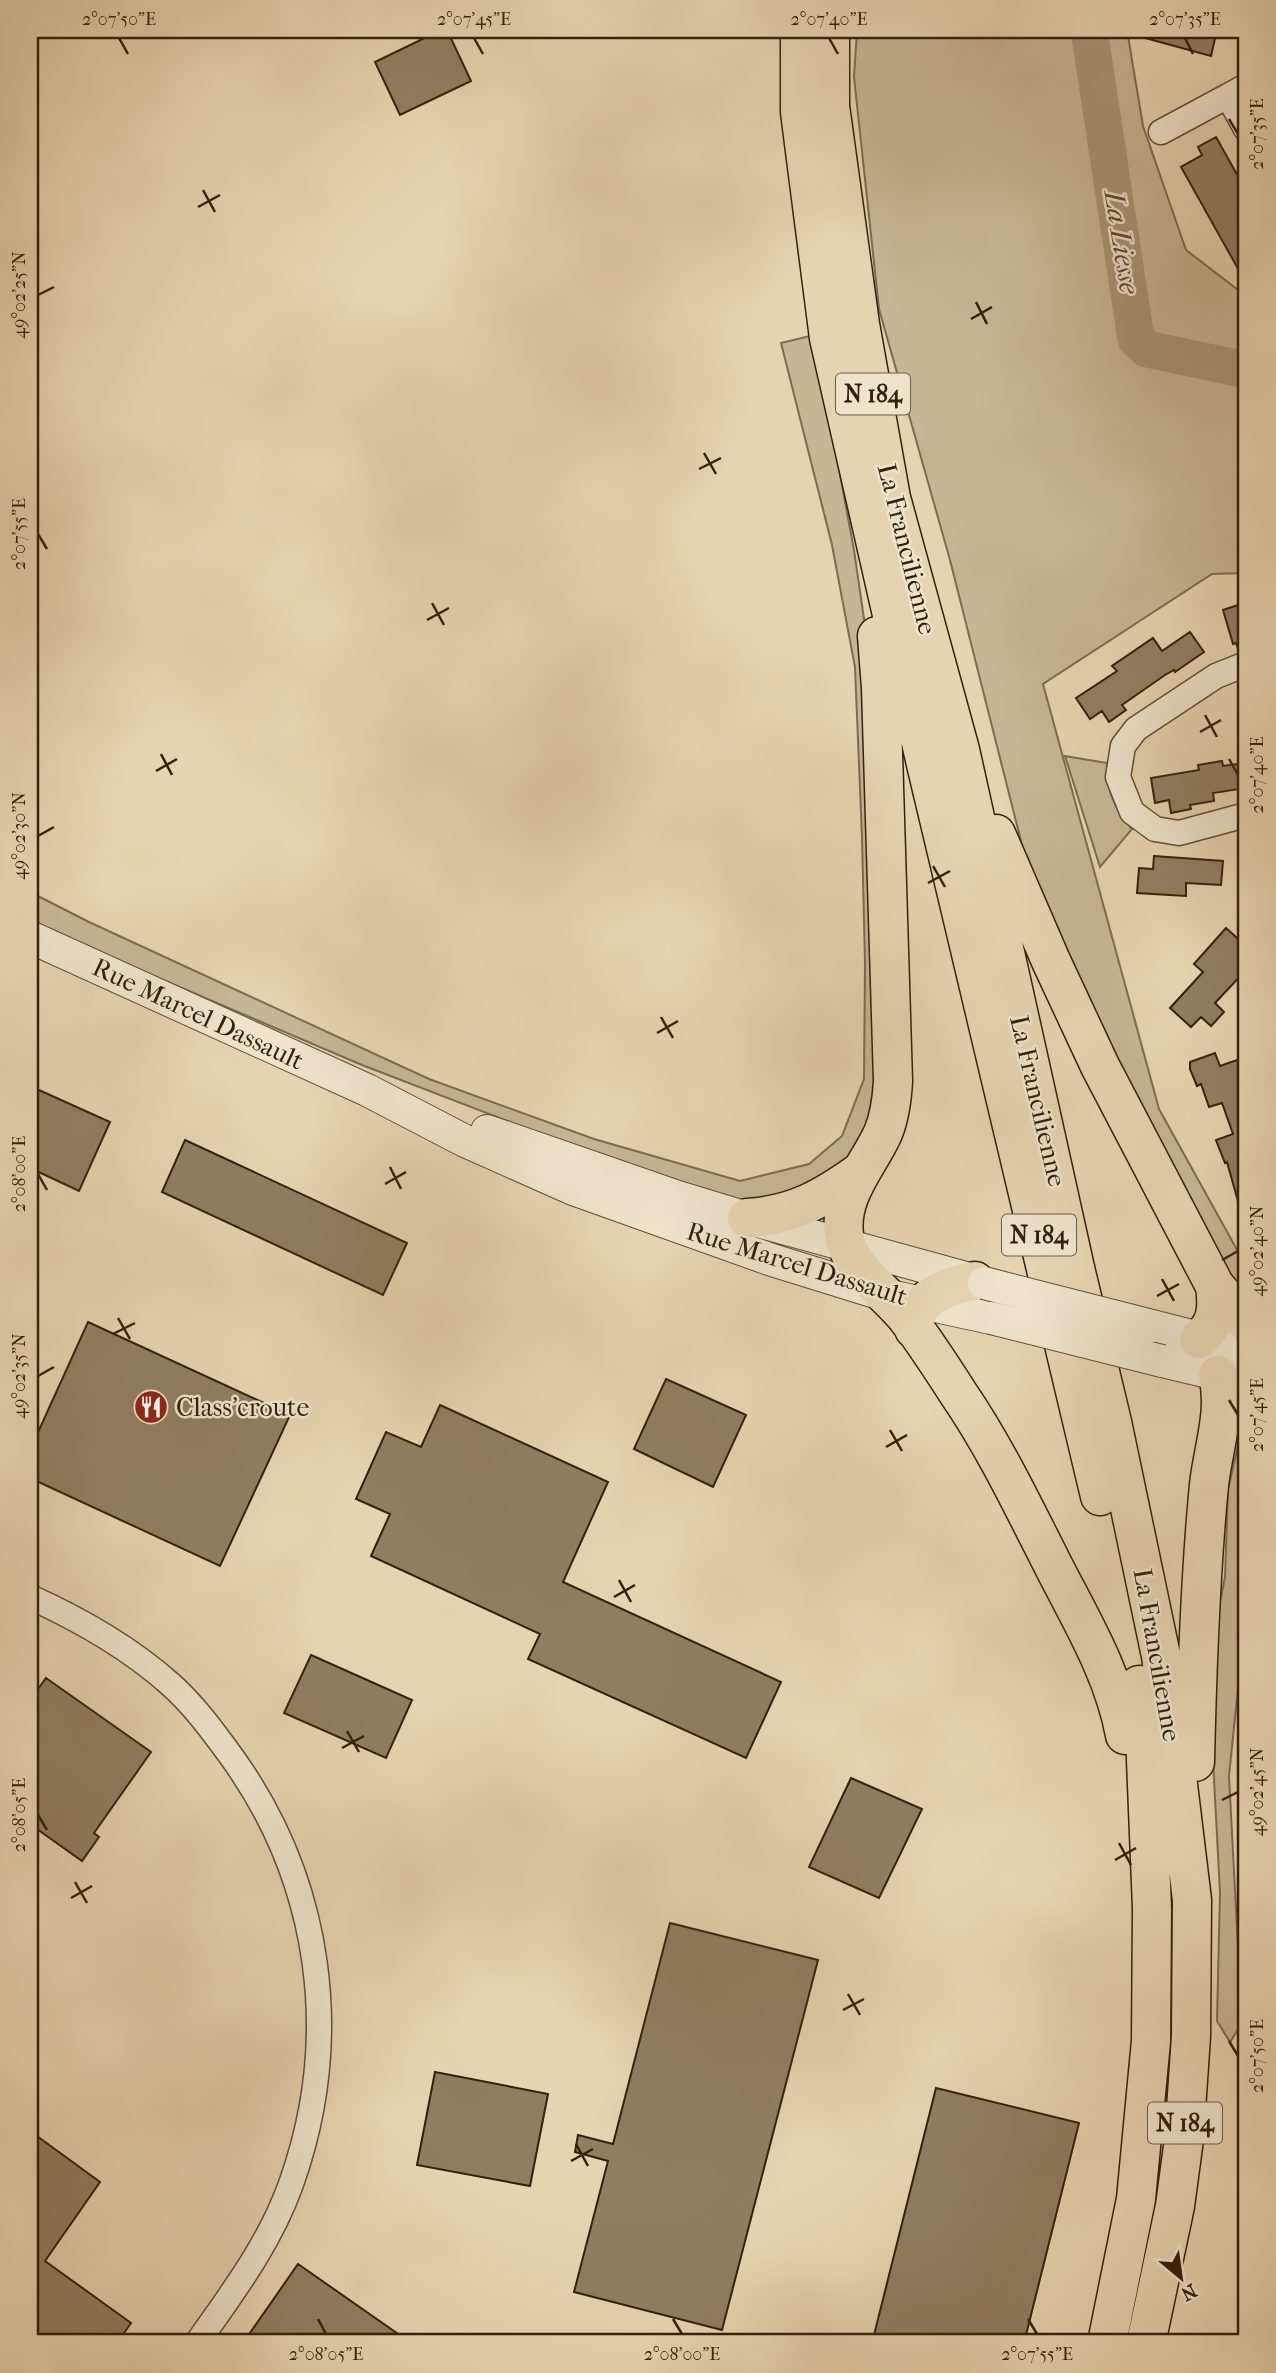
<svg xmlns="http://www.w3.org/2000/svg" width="1276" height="2373" viewBox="0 0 1276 2373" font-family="'IM FELL French Canon',serif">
<rect width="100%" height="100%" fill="#e6d4b0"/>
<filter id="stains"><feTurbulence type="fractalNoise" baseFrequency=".00286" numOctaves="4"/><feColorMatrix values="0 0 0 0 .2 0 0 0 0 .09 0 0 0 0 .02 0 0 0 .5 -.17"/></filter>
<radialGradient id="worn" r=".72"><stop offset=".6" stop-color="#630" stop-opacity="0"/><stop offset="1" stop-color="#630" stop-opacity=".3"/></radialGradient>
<path fill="#c7b694" stroke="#7c6c50" stroke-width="2" d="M857,30H1127L1143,126L1186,250L1246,296V573L1212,574L1043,684L1159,1109L1246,1266V1307L1149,1132L1025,857L950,560L879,309L854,77Z
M814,335L854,550L869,653L878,1120L839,1178L756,1205L721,1197L541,1134L362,1065L30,923V892L89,922L429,1079L594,1139L740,1181L809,1164L842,1136L864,1079L865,962L862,838L855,667L832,545L781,343Z
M1065,756L1107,763C1106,790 1114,808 1132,829L1100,867Z
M1246,1428V1610L1229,1776L1242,2023L1230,2042L1217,2021L1220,1893L1208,1664L1225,1577L1228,1490L1240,1436Z"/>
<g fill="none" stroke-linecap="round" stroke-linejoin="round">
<path stroke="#a99778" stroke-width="37" d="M1089,30L1136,339L1147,349L1246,370"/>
</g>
<path fill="#907e61" stroke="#32210c" stroke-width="2" d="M441,30H447L471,81L400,115L375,62Z
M1139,30H1217L1211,56L1138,36Z
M1216,137L1239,178L1244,179L1246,184V283L1181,167L1202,155L1198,147Z
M1241,604L1242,606L1246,605V649L1239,651L1236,643L1233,644L1223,610Z
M1190,632L1204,652L1175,672L1174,670L1165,675L1122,705L1126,710L1109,722L1102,711L1090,719L1076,698L1117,671L1112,666L1153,638L1162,651Z
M1222,761L1223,766L1246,763V788L1213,793L1214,801L1190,805L1191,809L1171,813L1169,800L1155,803L1151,778L1199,770L1198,765Z
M1154,856L1223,861L1221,885L1186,883V896L1137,893L1139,868L1153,869Z
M1226,928L1246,946L1238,958L1246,965V970L1215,1003L1224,1012L1211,1026L1201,1017L1191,1027L1170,1008L1203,972L1194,964Z
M1215,1053L1220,1066L1237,1060L1246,1085V1211L1241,1212L1227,1162L1225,1163L1216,1140L1233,1134L1222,1103L1209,1107L1201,1084L1197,1086L1190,1069V1062Z
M30,1086L110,1122L79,1191L30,1168Z
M185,1140L407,1243L383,1295L162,1192Z
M88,1322L290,1415L220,1566L30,1478V1450Z
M666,1379L746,1415L713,1487L634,1449Z
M440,1405L608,1482L563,1582L781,1682L746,1758L528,1659L540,1634L371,1556L390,1514L356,1499L386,1432L421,1447Z
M311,1655L412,1700L386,1758L284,1713Z
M46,1678L151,1752L94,1833L99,1837L82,1861L30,1824V1700Z
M851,1778L922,1809L879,1898L809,1867Z
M670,1923L818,1960L722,2330L574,2292L608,2161L575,2152L578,2135L613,2144Z
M435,2072L548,2094L530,2186L417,2165Z
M936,2088L1079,2123L1024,2343H872Z
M30,2131L100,2182L45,2261L131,2323L117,2343H30Z
M298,2264L411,2343H243Z"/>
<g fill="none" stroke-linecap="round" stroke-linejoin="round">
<g stroke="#5f4e35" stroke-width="27">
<path id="minor" d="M1246,86L1228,96L1246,129
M1161,132L1228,96
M1246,664L1216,676L1136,729L1123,746L1118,777L1132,812L1155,829L1179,833L1246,815
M30,1597C81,1620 127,1646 169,1683C193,1704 212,1730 231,1756C322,1882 343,2038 291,2184C270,2243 233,2292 197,2343"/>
</g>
<g stroke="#5f4e35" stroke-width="34">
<path id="tertiary" d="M30,937L367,1090L465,1141L573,1189L772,1260L885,1295L991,1318
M487,1131L678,1197L747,1218L980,1282
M1152,1326L1246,1350
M1162,1361L1246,1381
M1219,1427L1246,1404"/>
</g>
<g stroke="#32210c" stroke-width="41">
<path id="trunk" d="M800,30V112L829,338L926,764L1100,1496
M830,30V106L860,324L891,498L960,750L1075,1268L1112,1422L1161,1656L1170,1719L1192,1900L1191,2036L1184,2139L1175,2206L1146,2343
M877,636L881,688L893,1081C892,1099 890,1116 883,1133C868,1166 839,1195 844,1235C848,1267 888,1294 907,1318C925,1342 942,1368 958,1393C995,1447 1023,1506 1053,1565C1081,1620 1114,1674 1125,1735
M996,834L1051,961L1100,1066L1215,1286L1246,1322
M747,1218C794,1215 822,1199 860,1172
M914,1329C912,1298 949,1285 975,1281
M1199,1339C1217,1325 1218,1308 1215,1286
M1195,1762C1197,1670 1200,1577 1209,1485C1213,1448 1227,1412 1218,1375
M1107,2343L1136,2199L1151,2041L1152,1909L1145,1735L1139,1685"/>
</g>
<use href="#minor" stroke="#efe3cc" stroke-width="24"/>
<use href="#tertiary" stroke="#efe3cc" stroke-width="32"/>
<use href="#trunk" stroke="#e6d4b0" stroke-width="38"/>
<g stroke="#5f4e35" stroke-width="34" stroke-linecap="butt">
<path id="tertiary-bridge" d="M984,1283L1152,1326
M991,1318L1162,1361"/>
</g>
<use href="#tertiary-bridge" stroke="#efe3cc" stroke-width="32"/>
</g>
<path fill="none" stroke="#32210c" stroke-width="2.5" d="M119,38L128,54M474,38L483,54M829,38L838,54M1185,38L1193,54M1229,119L1238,134M203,190L215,212M198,207L220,195M38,295L54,287M976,302L987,324M971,319L992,307M704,453L716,474M699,469L721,458M38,534L47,549M432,603L444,625M427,620L449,608M1205,715L1217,737M1200,732L1221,720M161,754L172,775M1229,759L1238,775M156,771L177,759M38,836L54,827M933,866L945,887M928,883L950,871M661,1017L673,1038M657,1033L678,1021M390,1167L401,1189M38,1174L47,1190M385,1184L406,1172M1222,1260L1238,1251M1162,1279L1174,1301M1157,1296L1179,1284M118,1318L130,1339M113,1334L135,1323M38,1376L54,1367M1229,1400L1238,1415M890,1430L902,1451M886,1447L907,1435M619,1580L631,1602M614,1597L635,1585M347,1731L359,1752M342,1748L364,1736M1222,1800L1238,1792M38,1815L47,1830M1119,1843L1131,1865M1115,1860L1136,1848M75,1882L87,1903M71,1898L92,1886M848,1994L860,2015M843,2010L864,1999M1229,2041L1238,2056M576,2144L588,2166M571,2161L593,2149M318,2319L326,2334M673,2319L682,2334M1028,2319L1037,2334"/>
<defs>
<g id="restaurant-disc" transform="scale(1.75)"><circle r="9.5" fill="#8f2418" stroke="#efe3cc"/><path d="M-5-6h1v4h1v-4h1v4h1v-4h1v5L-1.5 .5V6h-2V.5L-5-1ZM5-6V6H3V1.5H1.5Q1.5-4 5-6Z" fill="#fff"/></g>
</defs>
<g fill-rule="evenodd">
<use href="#restaurant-disc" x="151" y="1407"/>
</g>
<g text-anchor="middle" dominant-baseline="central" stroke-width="5" stroke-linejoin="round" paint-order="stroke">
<g fill="#efe3cc" stroke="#6b5b46" stroke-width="2">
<rect x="836" y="373.5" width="74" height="41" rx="5"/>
<rect x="1002" y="1214.5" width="74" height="41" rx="5"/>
<rect x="1148" y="2102.5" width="74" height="41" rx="5"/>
</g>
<g font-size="24" font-weight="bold" fill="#32210c">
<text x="873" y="394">N 184</text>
<text x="1039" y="1235">N 184</text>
<text x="1185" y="2123">N 184</text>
</g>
<g font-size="26" fill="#32210c" stroke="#efe3cc">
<text transform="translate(907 549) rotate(76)">La Francilienne</text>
<text transform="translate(198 1014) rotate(25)">Rue Marcel Dassault</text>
<text transform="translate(1038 1101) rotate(77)">La Francilienne</text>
<text transform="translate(797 1264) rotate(17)">Rue Marcel Dassault</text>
<text transform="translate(1157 1655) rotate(80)">La Francilienne</text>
</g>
<g font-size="26" fill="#32210c" stroke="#efe3cc" text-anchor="start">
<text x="176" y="1407">Class'croute</text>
</g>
<g font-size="28" font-style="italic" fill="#5c4a32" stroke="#efe3cc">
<text transform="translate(1122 242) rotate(81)">La Liesse</text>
</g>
</g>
<rect width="1276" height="2373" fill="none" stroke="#e6d4b0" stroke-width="77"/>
<g transform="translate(1181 2278) rotate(151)" stroke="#efe3cc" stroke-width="5" paint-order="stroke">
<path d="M0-5L12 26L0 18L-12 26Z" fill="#32210c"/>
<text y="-10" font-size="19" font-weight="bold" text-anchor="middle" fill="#32210c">N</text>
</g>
<rect x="38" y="38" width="1200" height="2296" fill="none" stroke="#32210c" stroke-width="2.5"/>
<g font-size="18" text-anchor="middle" fill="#32210c">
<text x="119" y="25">2°07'50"E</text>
<text x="474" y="25">2°07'45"E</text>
<text x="829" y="25">2°07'40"E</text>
<text x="1185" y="25">2°07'35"E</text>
<text transform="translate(1257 134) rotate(-90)" y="6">2°07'35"E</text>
<text transform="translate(19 295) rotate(-90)" y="6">49°02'25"N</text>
<text transform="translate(19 534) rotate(-90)" y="6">2°07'55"E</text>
<text transform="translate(1257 775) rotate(-90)" y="6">2°07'40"E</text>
<text transform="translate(19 836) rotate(-90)" y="6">49°02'30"N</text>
<text transform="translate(19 1174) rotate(-90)" y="6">2°08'00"E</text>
<text transform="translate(1257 1251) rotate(-90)" y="6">49°02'40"N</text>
<text transform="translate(19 1376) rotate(-90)" y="6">49°02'35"N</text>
<text transform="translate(1257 1415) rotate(-90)" y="6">2°07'45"E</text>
<text transform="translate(1257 1792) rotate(-90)" y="6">49°02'45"N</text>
<text transform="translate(19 1815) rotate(-90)" y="6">2°08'05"E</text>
<text transform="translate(1257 2056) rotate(-90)" y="6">2°07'50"E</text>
<text x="326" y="2360">2°08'05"E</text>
<text x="682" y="2360">2°08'00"E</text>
<text x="1037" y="2360">2°07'55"E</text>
</g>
<rect width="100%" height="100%" filter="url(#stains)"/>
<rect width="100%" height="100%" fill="url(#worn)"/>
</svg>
